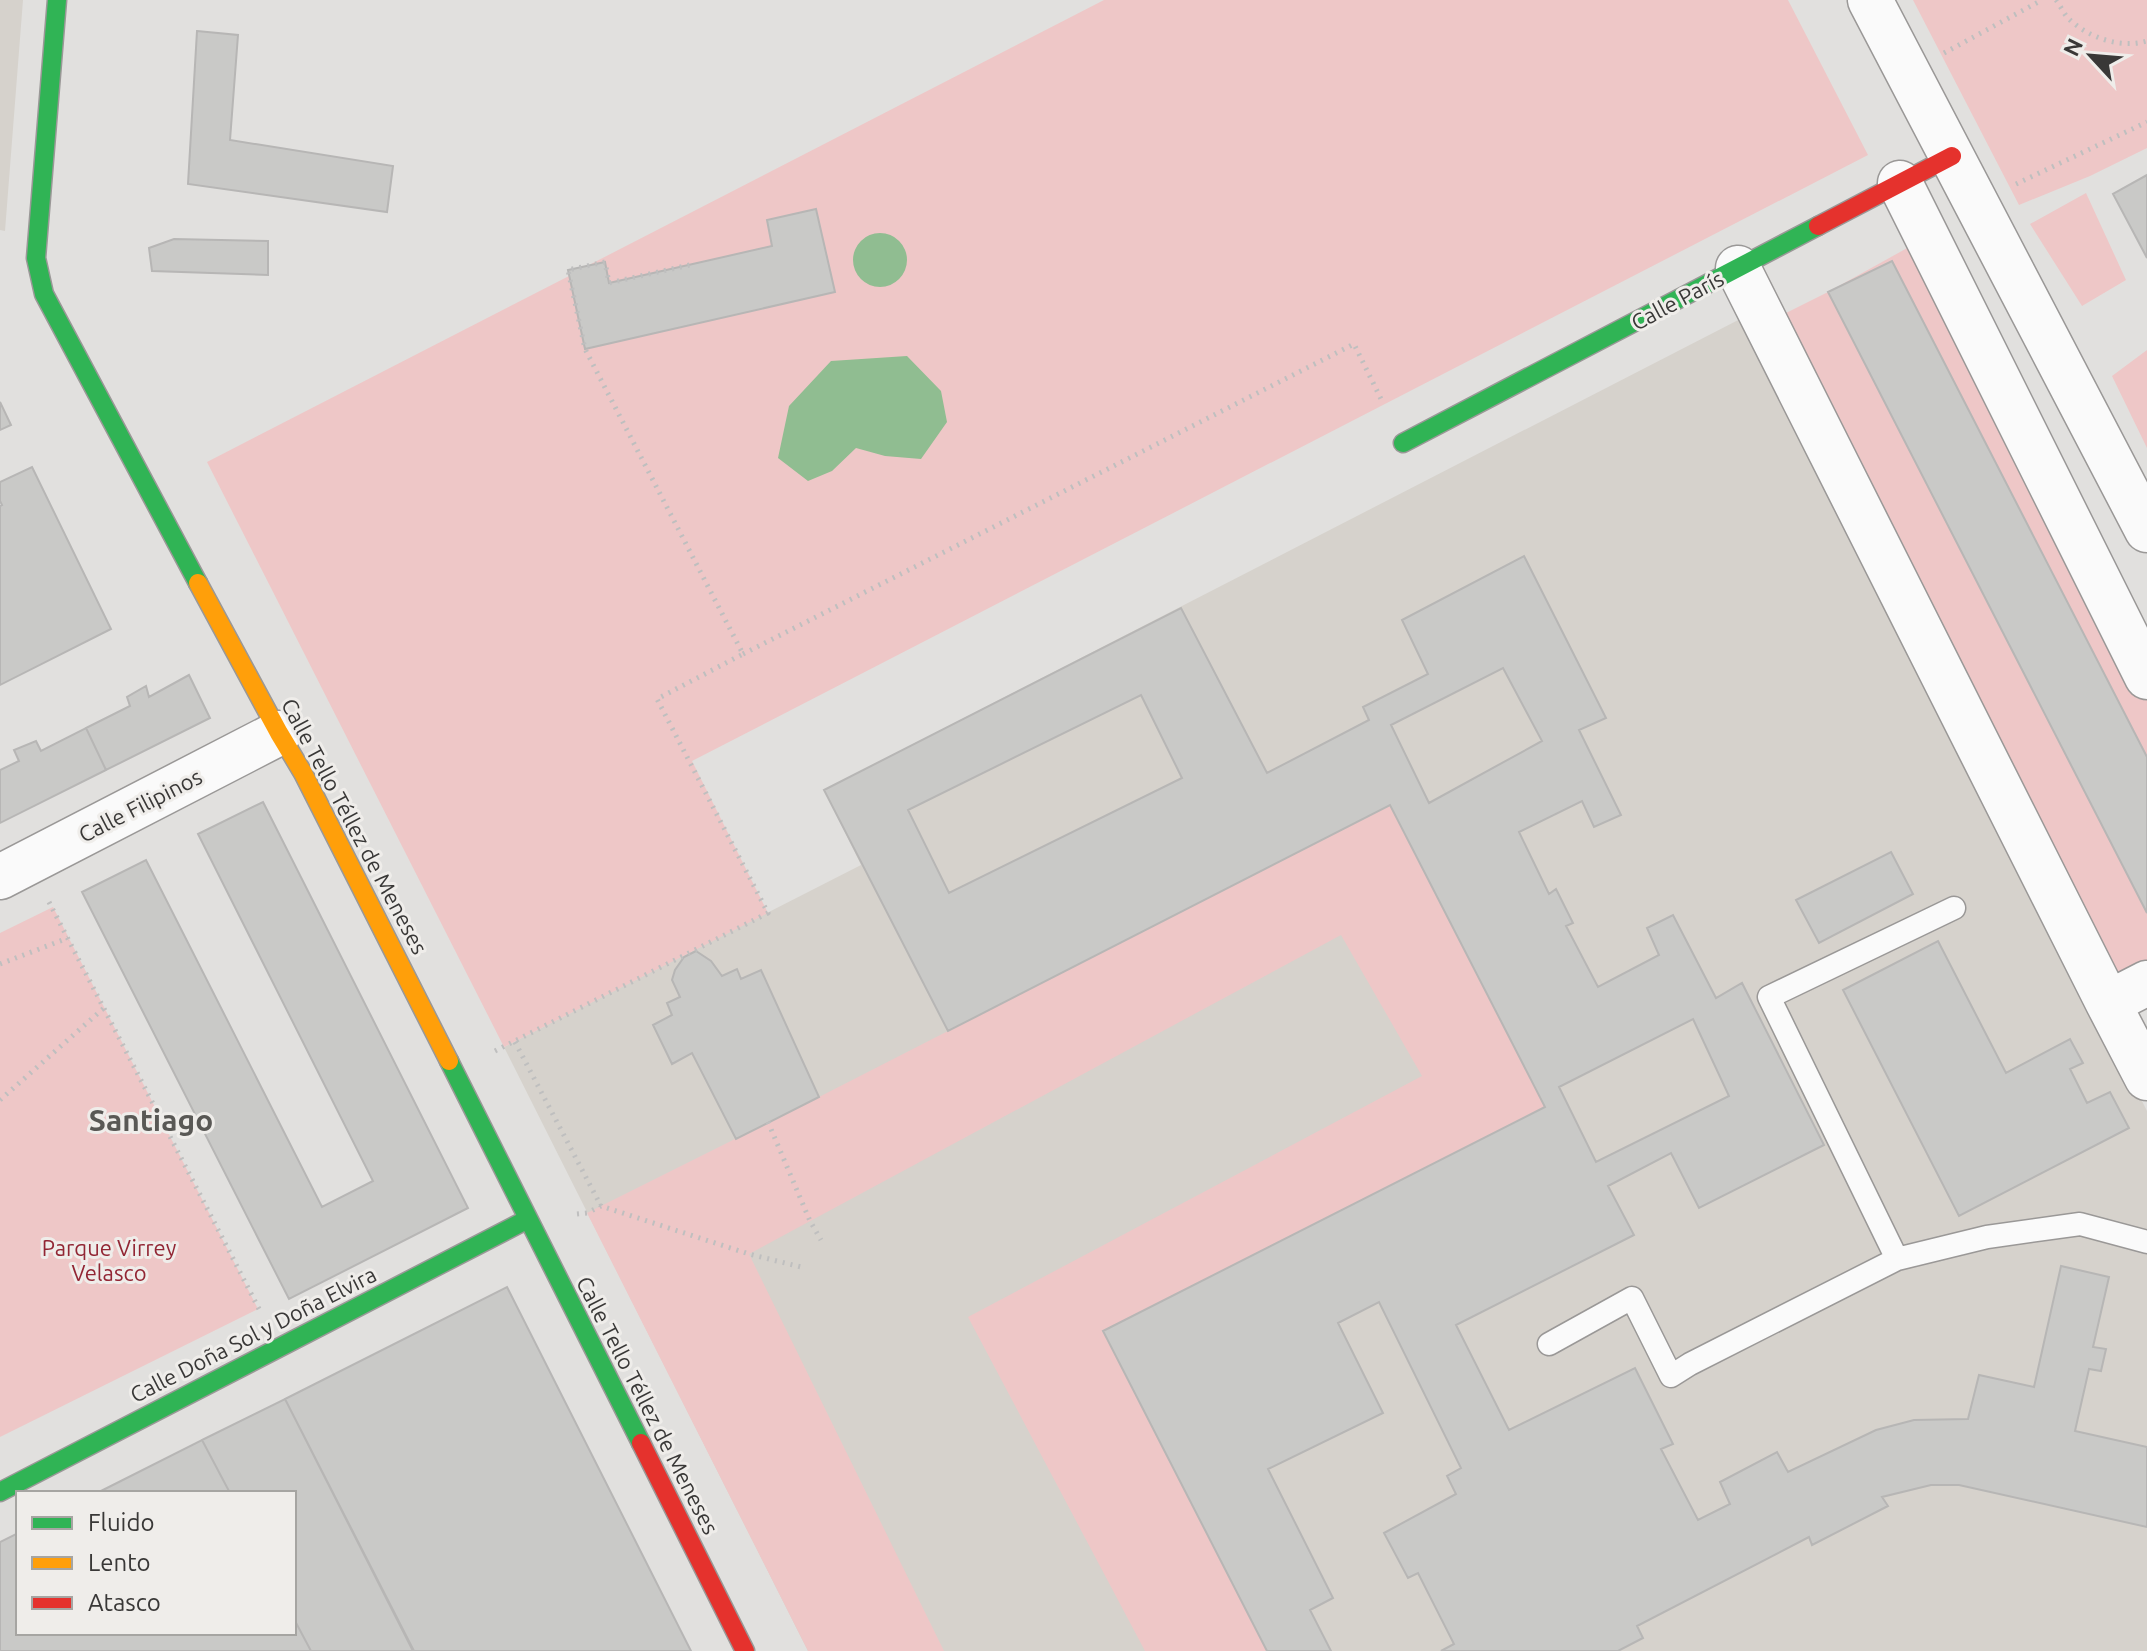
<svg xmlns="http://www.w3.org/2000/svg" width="2147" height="1651" viewBox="0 0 2147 1651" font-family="Ubuntu,sans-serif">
<rect width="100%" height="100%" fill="#e1e0de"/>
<path fill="#d6d2cc" d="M0,0H23L5,231L0,230Z
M1746,316L2147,1111V1651H808L504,1047L861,865L824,790Z"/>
<path fill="#eec7c7" d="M1104,0H1788L1868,155L692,761L768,913L504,1047L207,462L569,276L568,270L589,265Z
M1913,0H2147V148L2090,176L2019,205Z
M2086,193L2126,280L2082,306L2030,224Z
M1927,237L2147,677V983L2108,1003L1766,323L1828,292Z
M2147,350V448L2112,376Z
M1390,805L1545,1107L1103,1331L1267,1651H1145L968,1317L1422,1076L1341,935L749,1254L944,1651H808L587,1213L819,1097Z
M53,907L258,1309L0,1437V933Z"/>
<path fill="#90bd91" d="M853 260a27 27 0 1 1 54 0a27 27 0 1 1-54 0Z
M907,356L941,391L947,422L921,459L885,456L856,448L832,471L808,481L778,458L789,406L831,361Z"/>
<path fill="#c9c9c7" stroke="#b7b6b5" stroke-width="2" fill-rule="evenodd" d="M197,31L238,35L230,140L393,166L387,212L188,184Z
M2147,175V258L2113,194Z
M816,209L835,292L585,349L568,270L605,262L609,283L772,246L767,220Z
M174,239L268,241V275L152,271L149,248Z
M1892,261L2147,757V913L1828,292Z
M0,402L11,425L0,430Z
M32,467L111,629L0,685V506L2,505L0,501V482Z
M1524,556L1606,718L1579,730L1621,815L1594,827L1582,801L1519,832L1549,894L1556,889L1573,923L1566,926L1598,987L1659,955L1647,928L1673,915L1716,998L1742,983L1824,1145L1699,1208L1671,1153L1608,1186L1634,1235L1456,1325L1509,1430L1635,1368L1673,1444L1661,1449L1698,1520L1730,1504L1720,1482L1777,1452L1788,1472L1876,1430L1914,1420L1968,1419L1979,1375L2034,1387L2061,1266L2109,1277L2093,1347L2106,1349L2101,1371L2089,1369L2075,1431L2147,1447V1527L1959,1485H1931L1882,1497L1888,1506L1812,1545L1809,1537L1637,1626L1643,1638L1618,1651H1441L1454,1644L1418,1573L1408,1578L1384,1533L1456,1494L1447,1476L1461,1468L1379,1302L1338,1323L1383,1413L1268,1469L1333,1598L1310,1610L1331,1651H1267L1103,1331L1545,1107L1390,805L948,1031L824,790L1181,608L1267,773L1369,720L1363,707L1428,674L1402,620ZM1503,668L1542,741L1429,803L1391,725ZM1141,695L1182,778L949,893L908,810ZM1693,1019L1729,1096L1596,1162L1559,1087Z
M189,675L210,718L106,770L86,728L130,706L127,697L146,686L149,697Z
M86,728L106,770L0,823V770L19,761L14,750L36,741L41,751Z
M263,802L468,1208L289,1299L82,892L146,860L322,1207L373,1181L198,834Z
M1891,852L1913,894L1819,943L1796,900Z
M1938,941L2006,1073L2070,1039L2083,1063L2070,1069L2087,1103L2110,1092L2129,1128L1959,1216L1843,990Z
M696,951L711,961L722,976L737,969L741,979L761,970L819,1097L736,1139L692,1053L672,1064L653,1025L672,1015L667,1003L680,997L672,980L675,970L684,957Z
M507,1287L691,1651H414L285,1399Z
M285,1399L413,1651H311L294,1619V1493H230L202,1440Z
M202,1440L230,1493H97Z
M18,1533V1633H294V1619L311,1651H0V1542Z"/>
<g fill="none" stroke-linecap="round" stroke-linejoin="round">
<g stroke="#9a9897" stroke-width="25">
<path id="lane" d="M1897,1259L1769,997L1954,908
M1549,1344L1632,1298L1671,1376L1690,1364L1897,1259L1987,1237L2080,1224L2147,1242"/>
</g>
<g stroke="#9a9897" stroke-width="47">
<path id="street" d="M1870,0L2147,530
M1900,183L2147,677
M1738,268L2108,1003
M0,877L279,733
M2147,983L2108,1003L2147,1078"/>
</g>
<g stroke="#9a9897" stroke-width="21">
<path id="fast" d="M57,0L36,258L44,294L198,583
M1403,443L1818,226
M449,1061L641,1443
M0,1492L528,1219"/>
</g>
<g stroke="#9a9897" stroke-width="21">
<path id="slow" d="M198,583L279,733L303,773L449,1061"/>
</g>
<g stroke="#9a9897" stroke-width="21">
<path id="jam" d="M1818,226L1952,156
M641,1443L745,1651"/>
</g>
<path stroke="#bfbfbf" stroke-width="5" stroke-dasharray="2 6" stroke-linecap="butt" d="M2056,0C2060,5 2063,12 2067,17C2086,37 2120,49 2147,41
M1944,53L2042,0
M2016,184L2147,122
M743,654L1354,344L1383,403
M49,902L259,1309
M0,964L68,938
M515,1042L601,1206
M495,1051L768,913L657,699L743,654L585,349L568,270L605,262L609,283L694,264
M0,1100L105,1007
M768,1122L810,1221L821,1240
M577,1214L587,1213L601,1206L749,1254L805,1268"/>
<use href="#lane" stroke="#fafafa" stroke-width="22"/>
<use href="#street" stroke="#fafafa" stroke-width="44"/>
<use href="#fast" stroke="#30b455" stroke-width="18"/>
<use href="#slow" stroke="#ff9f0a" stroke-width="18"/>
<use href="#jam" stroke="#e5322d" stroke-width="18"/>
</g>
<g text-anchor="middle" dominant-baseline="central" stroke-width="6" stroke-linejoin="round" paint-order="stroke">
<g font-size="22" fill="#393837" stroke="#efedea">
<text transform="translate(1677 300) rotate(-28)">Calle París</text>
<text transform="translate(140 805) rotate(-27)">Calle Filipinos</text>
<text transform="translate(355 826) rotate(62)">Calle Tello Téllez de Meneses</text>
<text transform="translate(253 1334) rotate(-27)">Calle Doña Sol y Doña Elvira</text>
<text transform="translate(648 1405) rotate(63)">Calle Tello Téllez de Meneses</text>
</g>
<g font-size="22" fill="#922634" stroke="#efedea">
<text x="109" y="1247">Parque Virrey<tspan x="109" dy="25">Velasco</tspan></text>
</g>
<g font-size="30" font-weight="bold" fill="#595855" stroke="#efedea">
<text x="151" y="1120">Santiago</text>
</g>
</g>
<rect x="16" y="1491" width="280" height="144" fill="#efedea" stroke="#a6a5a2" stroke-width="2"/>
<rect x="32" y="1517" width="40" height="12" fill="#30b455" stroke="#a6a5a2" stroke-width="2"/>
<text x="88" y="1531" font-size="24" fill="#393837">Fluido</text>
<rect x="32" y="1557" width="40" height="12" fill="#ff9f0a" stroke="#a6a5a2" stroke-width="2"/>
<text x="88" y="1571" font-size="24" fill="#393837">Lento</text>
<rect x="32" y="1597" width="40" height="12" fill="#e5322d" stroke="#a6a5a2" stroke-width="2"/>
<text x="88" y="1611" font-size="24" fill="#393837">Atasco</text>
<g transform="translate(2091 56) rotate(296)" stroke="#efedea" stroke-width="6" paint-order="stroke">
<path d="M0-6L14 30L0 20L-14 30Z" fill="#393837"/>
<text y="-12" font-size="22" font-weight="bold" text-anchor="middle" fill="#393837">N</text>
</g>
</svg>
